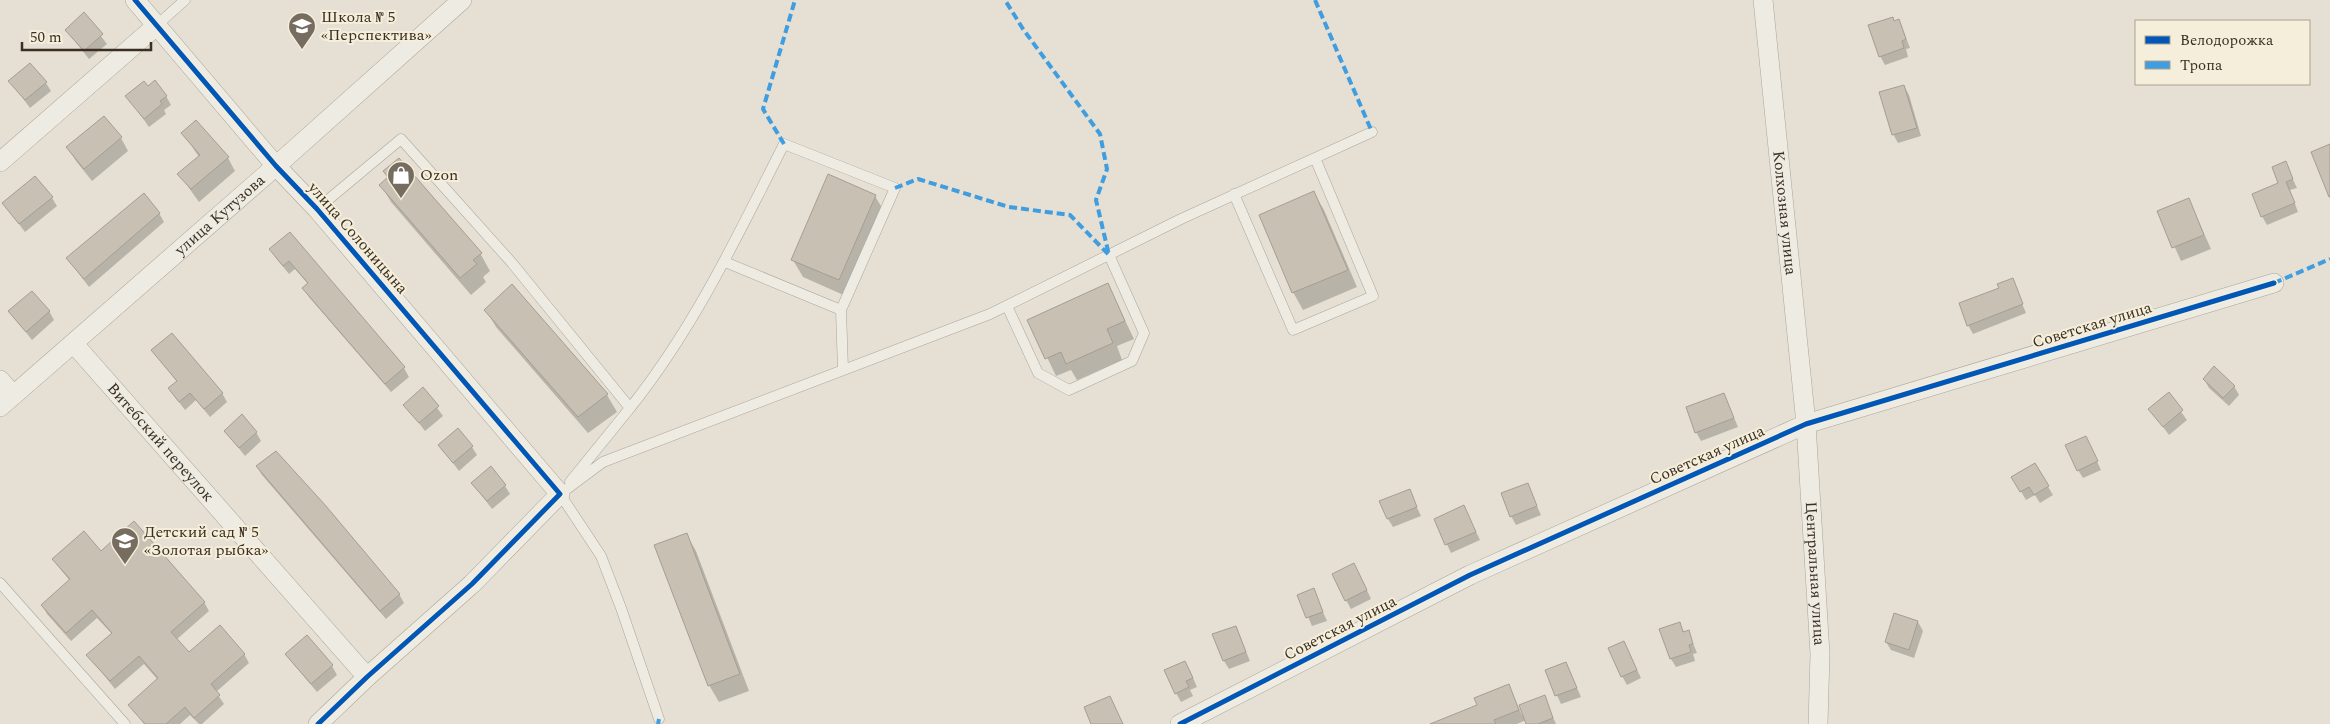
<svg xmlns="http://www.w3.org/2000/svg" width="2330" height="724" viewBox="0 0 2330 724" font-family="Spectral,serif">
<rect width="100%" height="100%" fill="#e5e0d3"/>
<path fill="#0003" d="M84,14L107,44L89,59L66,30Z
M1899,20L1910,48L1906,49L1908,57L1885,65L1880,56L1894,22Z
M10,81L46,83L51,91L30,108Z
M1904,86L1909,95L1921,136L1898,143L1893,134Z
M147,87L166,96L171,105L164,110L166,114L149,127L127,96Z
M183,133L228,158L235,171L199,202L179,174L199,157Z
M121,138L128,151L92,181L76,161L68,148Z
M2285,163L2297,188L2290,190L2298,212L2267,225L2262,216L2280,184Z
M384,172L480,253L490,271L483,277L486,282L471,295L391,202L381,185L388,179Z
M1314,193L1324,210L1357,287L1303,310L1293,292Z
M875,196L885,213L848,297L803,277L793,260Z
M52,198L57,206L25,232L3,203Z
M2189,200L2211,249L2181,261L2159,212Z
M159,213L164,222L89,287L67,258Z
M290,234L404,368L409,377L391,392L309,297L304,288L308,284L295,269L289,274L276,258L271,250Z
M2012,280L2026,313L1973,334L1968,325L2000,289Z
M1108,285L1134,339L1117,346L1122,360L1077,380L1071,370L1056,376L1029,320Z
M486,310L607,395L617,412L588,433L496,327Z
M49,311L54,320L32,340L10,312Z
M153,351L222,393L227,402L210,417L196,400L185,410L169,389L177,382Z
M2204,379L2234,386L2239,395L2229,406L2209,388Z
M423,389L443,416L425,431L405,405Z
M1724,394L1738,427L1701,441L1696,432Z
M2168,394L2187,420L2169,435L2150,409Z
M225,431L256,432L261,441L245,456Z
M439,445L472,447L477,455L459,471Z
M2090,446L2101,470L2083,478L2078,470Z
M2035,465L2053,495L2040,503L2035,495L2026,500L2013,478Z
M257,467L399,594L404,603L386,619L262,475Z
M472,483L505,486L510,494L492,509Z
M1527,484L1541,515L1516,525L1511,516Z
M1409,491L1421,516L1393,527L1388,519Z
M1464,507L1480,540L1451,553L1435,519Z
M686,534L696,551L749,691L719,702L709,685Z
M101,552L204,602L209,611L176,640L188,654H244L249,663L216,692L224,704L202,724H199L190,715L180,724H144L130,705L158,680L144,664L115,689L88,655L112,634L97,618L71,641L47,614L42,605L70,581L53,560Z
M1359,573L1371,599L1351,609L1346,600Z
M1313,590L1327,621L1312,626L1299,596Z
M1918,622L1923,631L1914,658L1891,650L1886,642Z
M1679,624L1685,633L1688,631L1697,653L1693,654L1695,661L1676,667L1671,659Z
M1236,627L1250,661L1229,669L1224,661Z
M1624,643L1641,678L1627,685L1622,676Z
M286,655L332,666L337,675L317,692Z
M1566,663L1581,697L1561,704L1546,671Z
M1190,671L1197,687L1190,690L1193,696L1181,702L1176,693Z
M1508,686L1522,715L1544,697L1556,724H1527L1526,720L1517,724H1438L1478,705Z"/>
<path fill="#c9c0b4" stroke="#a69d92" d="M84,12L103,34L84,51L65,30Z
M1893,17L1894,21L1899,19L1906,39L1902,41L1904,48L1879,57L1868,25Z
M30,63L47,82L25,100L8,81Z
M155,80L167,96L160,101L162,104L144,119L125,96L144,81L148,86Z
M1904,85L1917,128L1892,135L1879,92Z
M104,116L122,137L84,169L66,147Z
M196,120L229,157L191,189L177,174L200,155L181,133Z
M2330,144V197H2329L2311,152Z
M399,158L482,253L473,260L477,264L460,278L379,185L388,177L383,171Z
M2286,161L2293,179L2286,182L2295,203L2261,217L2252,194L2278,183L2272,167Z
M828,174L876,195L839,280L791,260Z
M35,176L53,197L19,224L2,203Z
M1314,191L1348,270L1292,293L1259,215Z
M144,193L160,213L84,279L66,258Z
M2189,198L2204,235L2172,248L2157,211Z
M290,232L405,367L385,384L302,288L308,283L289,261L283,266L269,249Z
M2013,278L2023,304L1967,326L1959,303L1999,288L1997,284Z
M1108,283L1125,321L1107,329L1113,343L1066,364L1061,352L1045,359L1027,320Z
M512,284L608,394L578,417L484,310Z
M32,291L50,311L26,332L8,311Z
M172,333L223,393L204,409L190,393L179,402L168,388L177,381L151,350Z
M2214,366L2235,386L2223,398L2203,379Z
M423,387L439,406L419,423L403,405Z
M2169,392L2183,410L2163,427L2148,409Z
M1724,393L1734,418L1695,433L1686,407Z
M242,414L257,432L239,448L224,431Z
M458,428L473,446L453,463L438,445Z
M2086,436L2098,461L2077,471L2065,445Z
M276,451L326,506L400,594L380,611L256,466Z
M2035,463L2049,486L2034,495L2029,487L2020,492L2011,477Z
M491,466L506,485L487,501L471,483Z
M1528,483L1537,506L1510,517L1501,493Z
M1410,489L1417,507L1387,519L1379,501Z
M1464,505L1476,532L1445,545L1434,519Z
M134,521L205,602L171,632L189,652L220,625L245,654L211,684L220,695L194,718L185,707L166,724H145L128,705L158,678L139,656L110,681L86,655L112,633L92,610L66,633L41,605L70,579L52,559L84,531L101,551Z
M687,533L740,674L708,686L654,545Z
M1354,563L1367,590L1345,601L1332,574Z
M1314,588L1323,612L1306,618L1297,595Z
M1894,613L1918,621L1909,650L1885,642Z
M1680,622L1683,632L1689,630L1693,644L1689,645L1691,652L1670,659L1659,629Z
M1236,626L1246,652L1223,661L1212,634Z
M307,635L333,665L311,684L285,654Z
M1624,641L1637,670L1621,677L1608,648Z
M1185,661L1193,678L1186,681L1189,687L1175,694L1164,670Z
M1566,662L1577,688L1555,696L1545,670Z
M1509,684L1519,710L1494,720L1496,724H1430L1477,705L1474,698Z
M1545,695L1553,718L1538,724H1526L1519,705Z
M1110,696L1123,724H1091L1084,707Z"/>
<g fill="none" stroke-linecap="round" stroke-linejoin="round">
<g stroke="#aba59b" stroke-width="11">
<path id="lane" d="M156,26L185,0
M1234,194L1293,330L1373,296L1315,158
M317,209L401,139L512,263L630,408L570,482
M1007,306L1038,373L1069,390L1132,361L1144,333L1109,255
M841,310L843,370
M630,408C694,328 738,235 784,144L895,188L841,310L725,262
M560,494L603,462L990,314L1181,219L1372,132
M560,494L601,556L621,608L659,719
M0,583L125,724"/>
</g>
<g stroke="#aba59b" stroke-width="20">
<g id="street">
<path d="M135,0L276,166L317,209L560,494L472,584L367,677L318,724"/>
<path id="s1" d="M1763,0L1806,424L1820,654L1818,724"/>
<path d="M0,162L156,26"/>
<path id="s2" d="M74,344L367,677"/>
<path d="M0,380L13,395"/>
<path id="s3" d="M0,407L276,166L462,0"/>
<path d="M1180,724L1470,575L1806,424L2274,283"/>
</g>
</g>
<use href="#lane" stroke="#eeebe3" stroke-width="10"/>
<use href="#street" stroke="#eeebe3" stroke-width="19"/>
<path stroke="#3f9de0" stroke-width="4" stroke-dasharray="8 4" stroke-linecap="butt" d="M1315,0L1372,132
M784,144L763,109L795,0
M895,188L918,179L1009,207L1070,215L1109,255L1096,200L1107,169L1100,134L1023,29L1005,0
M2274,283L2330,259
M658,724L659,719"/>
<g stroke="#f5eeda" stroke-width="8">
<path id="cycleway" d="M135,0L276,166L317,209L560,494L472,584L367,677L318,724
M1180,724L1470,575L1806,424L2274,283"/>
</g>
<use href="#cycleway" stroke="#0057b8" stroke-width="5"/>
</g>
<defs>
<g id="school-pin" transform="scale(1.4375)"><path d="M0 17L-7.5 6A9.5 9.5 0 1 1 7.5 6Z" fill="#766d60" stroke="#f5eeda"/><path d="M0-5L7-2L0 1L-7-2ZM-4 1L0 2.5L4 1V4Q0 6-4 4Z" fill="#fff"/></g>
<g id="shop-pin" transform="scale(1.4375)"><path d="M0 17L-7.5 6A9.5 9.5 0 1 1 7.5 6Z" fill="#766d60" stroke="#f5eeda"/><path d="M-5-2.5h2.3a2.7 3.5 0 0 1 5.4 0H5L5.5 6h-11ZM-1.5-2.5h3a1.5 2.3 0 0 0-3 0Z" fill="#fff"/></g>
</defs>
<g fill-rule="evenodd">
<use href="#school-pin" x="302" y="26"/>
<use href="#shop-pin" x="401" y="175"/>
<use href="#school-pin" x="125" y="541"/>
</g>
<g text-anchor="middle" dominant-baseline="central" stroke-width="4" stroke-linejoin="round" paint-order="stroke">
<g font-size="16" fill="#3b2f22" stroke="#f5eeda" text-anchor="start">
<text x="321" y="17">Школа № 5<tspan x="321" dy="18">«Перспектива»</tspan></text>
<text x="420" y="175">Ozon</text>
<text x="144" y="532">Детский сад № 5<tspan x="144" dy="18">«Золотая рыбка»</tspan></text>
</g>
<g font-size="16" fill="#3b2f22" stroke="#f5eeda">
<text stroke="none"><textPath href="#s1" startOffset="214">Колхозная улица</textPath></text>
<text stroke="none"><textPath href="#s3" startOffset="292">улица Кутузова</textPath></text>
<text transform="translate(358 238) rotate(49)">улица Солоницына</text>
<text transform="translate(2092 325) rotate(-17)">Советская улица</text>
<text stroke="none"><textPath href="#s2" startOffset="131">Витебский переулок</textPath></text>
<text transform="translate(1707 455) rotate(-24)">Советская улица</text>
<text stroke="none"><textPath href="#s1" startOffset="576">Центральная улица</textPath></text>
<text transform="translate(1340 628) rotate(-27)">Советская улица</text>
</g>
</g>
<rect x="2135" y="20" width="175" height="65" fill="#f5eeda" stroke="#aba290"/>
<rect x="2145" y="36" width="25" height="8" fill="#0057b8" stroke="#aba290"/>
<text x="2180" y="45" font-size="15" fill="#3b2f22">Велодорожка</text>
<rect x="2145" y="61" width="25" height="8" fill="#3f9de0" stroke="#aba290"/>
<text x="2180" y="70" font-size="15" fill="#3b2f22">Тропа</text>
<path d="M22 42v8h129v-8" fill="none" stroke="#3b2f22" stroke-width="2.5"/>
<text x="30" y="42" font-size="15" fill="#3b2f22" stroke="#f5eeda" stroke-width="4" paint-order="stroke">50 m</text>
</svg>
